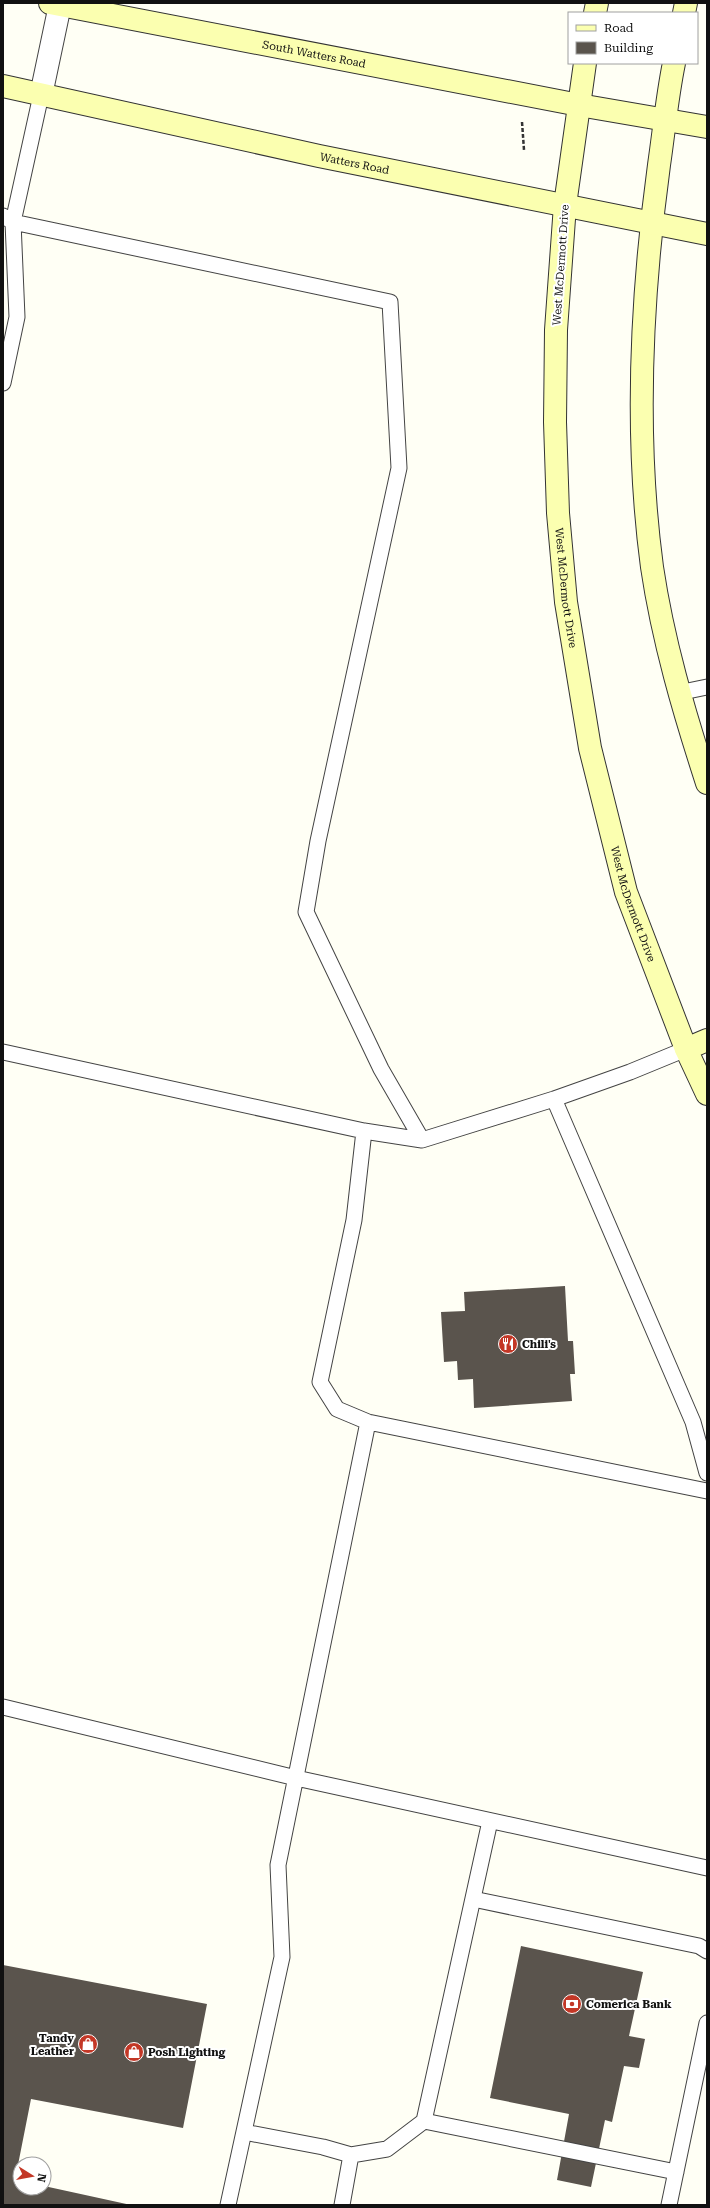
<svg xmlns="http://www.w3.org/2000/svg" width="710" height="2208" viewBox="0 0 710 2208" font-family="'Roboto Serif',serif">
<rect width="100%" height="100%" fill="#fffff5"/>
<path fill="#5a544d" d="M565,1286L568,1341H573L575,1374H570L572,1401L474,1408L473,1379L458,1380L457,1361L444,1362L441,1312L465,1311L464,1292Z
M521,1946L643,1972L629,2036L645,2039L639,2068L624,2066L612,2122L605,2120L591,2187L557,2180L569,2114L490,2098Z
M3,1965L207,2004L183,2128L31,2099L15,2180L20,2181V2188H44V2186L131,2205H3Z"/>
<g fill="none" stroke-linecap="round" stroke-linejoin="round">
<g stroke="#444" stroke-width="17">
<path id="lane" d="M3,216L13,222L390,302L399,468L318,841L306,912L381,1069L422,1140
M3,383L17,317L13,222L41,95
M678,693L707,687
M3,1052L364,1131L422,1140L554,1099L630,1072L686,1049
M554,1099L693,1422L707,1473
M364,1131L354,1220L320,1382L337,1409L368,1422L707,1491
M3,1707L296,1778L707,1868
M473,1899L699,1946L707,1951
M424,2121L676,2172
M244,2132L323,2147L351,2155
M228,2205L282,1957L278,1865L368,1422
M342,2205L351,2155L387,2149L424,2121L490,1821
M669,2205L707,2023"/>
</g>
<g stroke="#444" stroke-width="24">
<path id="street" d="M41,95L60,5"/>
</g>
<g stroke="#333" stroke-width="24">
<g id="secondary">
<path id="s1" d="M50,3L579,105L707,127"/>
<path d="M595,13L597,3"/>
<path d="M684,13L686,3"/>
<path id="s2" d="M585,63L565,205L556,330L555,422L558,513L566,602L590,748L626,892L686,1049L707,1094"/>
<path d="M674,63C667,97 664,131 659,165C641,298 634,433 652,567C663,641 684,712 707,783"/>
<path id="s3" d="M3,86L319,156L707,234"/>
<path d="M686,1049L707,1040"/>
</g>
</g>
<path stroke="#333" stroke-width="2.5" stroke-dasharray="4 2" stroke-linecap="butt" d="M522,122L524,150"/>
<use href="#lane" stroke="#fff" stroke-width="15"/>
<use href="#street" stroke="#fff" stroke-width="22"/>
<use href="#secondary" stroke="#fbffb0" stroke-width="22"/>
</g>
<defs>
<g id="restaurant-disc" transform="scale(1)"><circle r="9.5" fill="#c33726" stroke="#fff"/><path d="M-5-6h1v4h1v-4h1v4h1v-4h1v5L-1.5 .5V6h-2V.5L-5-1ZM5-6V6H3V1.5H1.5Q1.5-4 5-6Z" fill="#fff"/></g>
<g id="bank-disc" transform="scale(1)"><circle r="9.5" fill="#c33726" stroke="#fff"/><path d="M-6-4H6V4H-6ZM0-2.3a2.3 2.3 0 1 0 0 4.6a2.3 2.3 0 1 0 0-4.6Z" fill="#fff"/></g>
<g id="shop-disc" transform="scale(1)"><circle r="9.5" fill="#c33726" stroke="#fff"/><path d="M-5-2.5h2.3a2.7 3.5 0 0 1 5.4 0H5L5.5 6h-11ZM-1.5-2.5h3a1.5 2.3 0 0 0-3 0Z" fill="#fff"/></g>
</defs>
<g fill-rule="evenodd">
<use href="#restaurant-disc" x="508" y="1344"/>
<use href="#bank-disc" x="572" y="2004"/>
<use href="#shop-disc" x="88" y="2044"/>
<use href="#shop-disc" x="134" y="2052"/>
</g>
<g text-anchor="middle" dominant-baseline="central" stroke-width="4" stroke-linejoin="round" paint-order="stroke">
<g font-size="11" fill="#111" stroke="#fff">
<text stroke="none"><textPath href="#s1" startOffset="269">South Watters Road</textPath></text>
<text stroke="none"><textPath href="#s3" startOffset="360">Watters Road</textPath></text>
<text transform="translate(561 265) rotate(-86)">West McDermott Drive</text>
<text stroke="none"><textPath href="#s2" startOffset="527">West McDermott Drive</textPath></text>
<text stroke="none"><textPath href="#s2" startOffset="851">West McDermott Drive</textPath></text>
</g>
<g font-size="11" font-weight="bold" fill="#111" stroke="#fff" text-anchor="start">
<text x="522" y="1344">Chili's</text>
<text x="586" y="2004">Comerica Bank</text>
<text x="74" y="2038" text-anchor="end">Tandy<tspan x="74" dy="13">Leather</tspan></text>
<text x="148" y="2052">Posh Lighting</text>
</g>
</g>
<rect width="710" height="2208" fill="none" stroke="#111111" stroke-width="8"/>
<rect x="568" y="12" width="130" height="52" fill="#ffffff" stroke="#a0a0a0"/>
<rect x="576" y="25" width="20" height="6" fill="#fbffb0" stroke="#a0a0a0"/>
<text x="604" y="32" font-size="12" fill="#111111">Road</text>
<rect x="576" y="42" width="20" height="12" fill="#5a544d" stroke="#a0a0a0"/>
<text x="604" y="52" font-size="12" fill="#111111">Building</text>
<g transform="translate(32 2176) rotate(101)"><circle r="19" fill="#ffffff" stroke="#a0a0a0"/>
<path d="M0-3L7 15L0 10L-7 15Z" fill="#c33726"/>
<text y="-6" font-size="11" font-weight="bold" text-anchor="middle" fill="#111111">N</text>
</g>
</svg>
